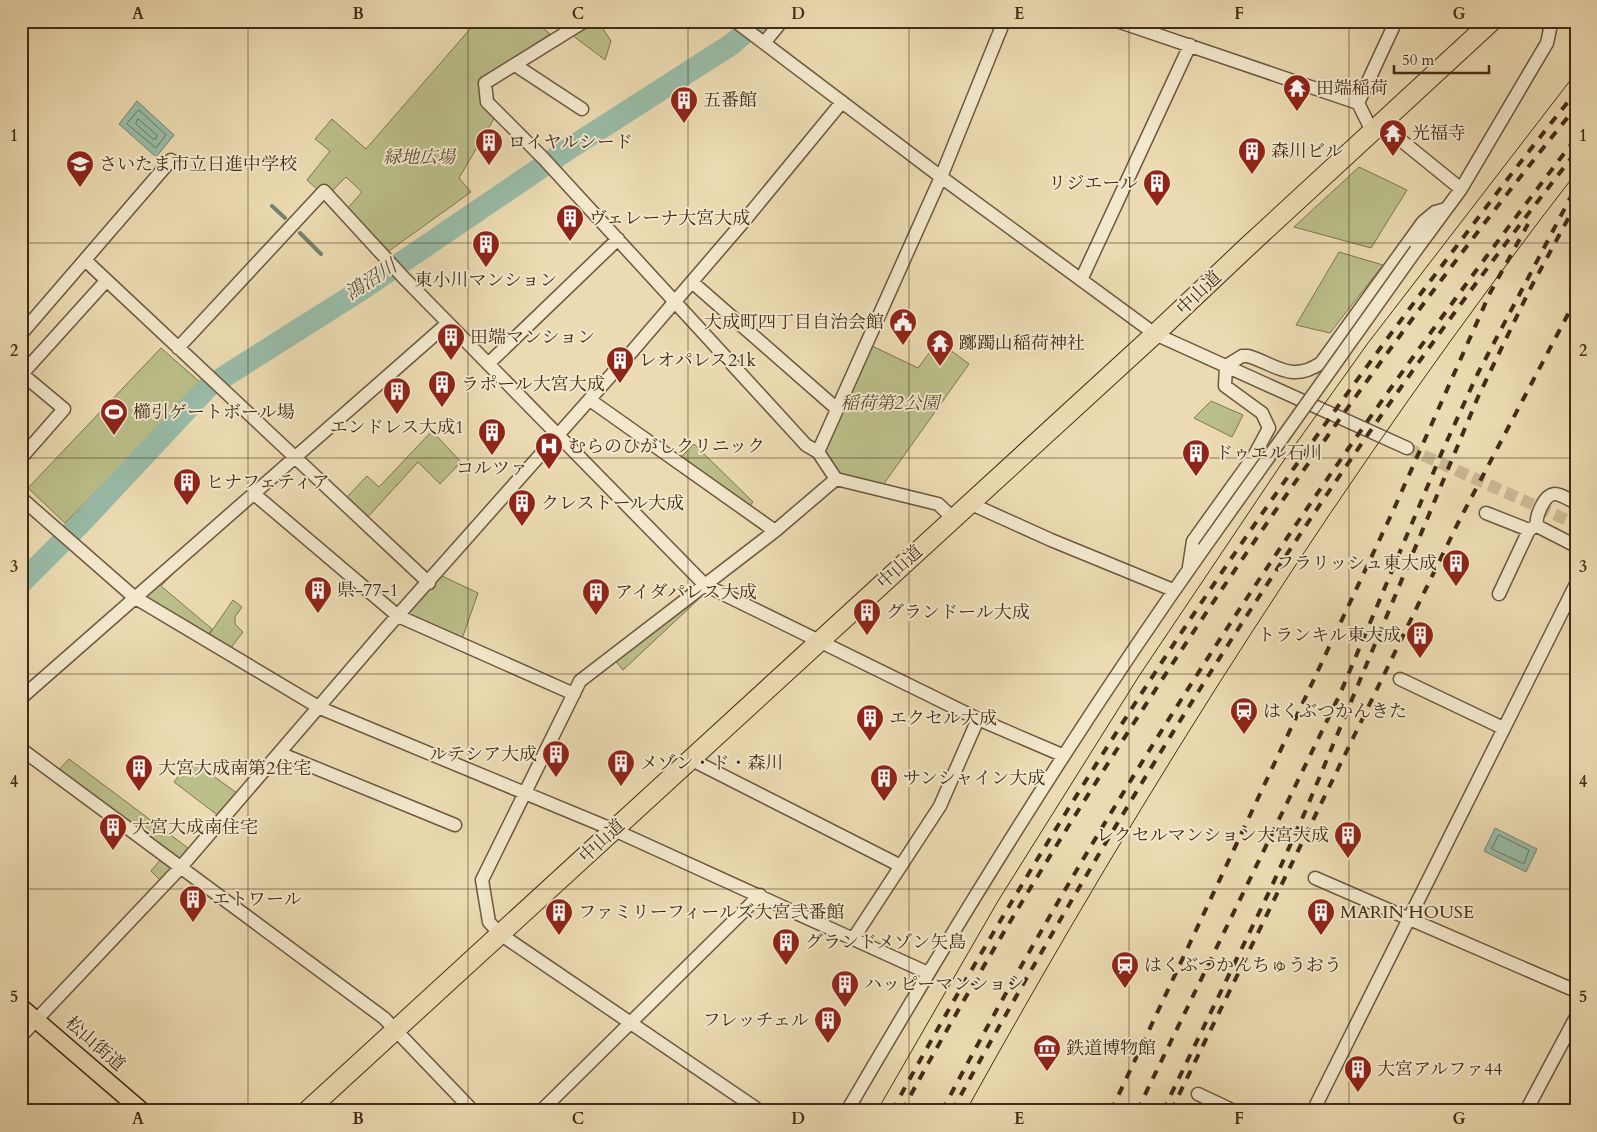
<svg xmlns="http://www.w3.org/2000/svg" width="1597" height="1132" viewBox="0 0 1597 1132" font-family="Cardo,'Noto Serif JP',serif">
<rect width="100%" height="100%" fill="#ecdbb2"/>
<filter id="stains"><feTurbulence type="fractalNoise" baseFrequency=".004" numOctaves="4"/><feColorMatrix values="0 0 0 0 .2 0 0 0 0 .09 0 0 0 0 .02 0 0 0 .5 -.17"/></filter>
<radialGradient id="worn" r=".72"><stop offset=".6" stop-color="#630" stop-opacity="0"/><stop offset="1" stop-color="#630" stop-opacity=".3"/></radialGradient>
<path fill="#bbbf8a" stroke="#7f7550" d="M477,21H535L550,34L480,81L495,117L459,178L471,192L389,251L347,209L362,192L346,177L331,192L324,185L319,191L307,180L330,151L315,139L332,119L366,149Z
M594,21H598L611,41L605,60L572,35Z
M1359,167L1407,190L1371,248L1294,227Z
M1339,252L1383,265L1330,333L1296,325Z
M938,341L969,364L883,485L837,476L821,453L870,345L918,368Z
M161,348L202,384L65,523L28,488Z
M1211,401L1243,415L1232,437L1194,418Z
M432,431L461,462L440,484L418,462L367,518L346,498L367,476L379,487Z
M694,444L753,502L747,509L679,459Z
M181,565L161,586L212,629L206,638L136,597Z
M442,576L478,593L462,639L406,615Z
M700,592L703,595L623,670L614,659Z
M233,600L242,607L235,617V624L243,632L230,649L209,635Z
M69,759L192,851L181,864L56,773Z
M191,760L237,793L220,817L174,782Z
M161,859L171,866L172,871L161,881L151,871Z"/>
<path fill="#99bca8" stroke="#77826e" d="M137,101L174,135L156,157L119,124Z
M1495,828L1537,849L1526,872L1484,851Z"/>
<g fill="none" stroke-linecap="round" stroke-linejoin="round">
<path stroke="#6e7460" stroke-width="1" d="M139,110L166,135L156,148L127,124Z
M138,119L157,135L156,139H153L136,124Z
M1499,835L1529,850L1524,864L1492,849Z"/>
<path stroke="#77826e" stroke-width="4" d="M272,206L285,218
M300,233L321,254"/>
<path stroke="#99bca8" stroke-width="22" d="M21,583L79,525L208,387L361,290L567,150L732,44L758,21"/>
<path stroke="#cab893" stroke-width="12" stroke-dasharray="12 6" stroke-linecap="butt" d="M1407,448L1576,524"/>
<g stroke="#6d573e" stroke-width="15">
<path id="minor" d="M585,21L485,83L487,102L544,159L806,445L818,452L836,479L938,504L953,518
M735,21L941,177L1155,334L1407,448
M1117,21L1358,103
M764,43L782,21
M515,65L582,109
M1381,124L1461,189
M1372,131L1358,103L1396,21
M1416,250L1461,189L1547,43L1550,29L1547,21
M85,260L429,583
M1081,280L1190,45
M692,282L837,409
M21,334L171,160
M178,348L324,191L403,277L705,585L978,719L1062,755
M488,364L618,239
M1226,366L1242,356H1248C1277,365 1291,383 1321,363L1423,222L1435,212L1446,209
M590,400L775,531
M818,452L941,177L1004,21
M21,458L64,409L22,374L106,281
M253,493L398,616L574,694
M21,498L134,597L320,708L614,830L928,973
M969,503L1051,540L1173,590
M1486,513L1529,530L1534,527
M1537,526C1536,518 1538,514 1541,507C1551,487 1558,494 1576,503
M1537,526L1576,546
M1189,567L1193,541L1254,456L1269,428L1262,413L1225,386L1226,366
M1499,594L1529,530
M1400,679L1503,728
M21,698L448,323
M21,749L384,1018L473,1111
M279,753L455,825
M690,759L901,866
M1315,878L1576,991
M853,939L940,806L978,719
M21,1036L181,867L384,631L629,355L744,221L842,102
M1198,1094L1234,1111
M541,1111L760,895
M760,1111L500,934L489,922L482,880L580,681L775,531L836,479
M847,1111C959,919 1075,730 1204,548
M1313,1111L1576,584
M1526,1111L1576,1017"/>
</g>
<g stroke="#432b17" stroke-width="19">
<path id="major" d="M21,1007L142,1111"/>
</g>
<g stroke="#432b17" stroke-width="21">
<path id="highway" d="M307,1111L1155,334L1247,247L1492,21"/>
</g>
<use href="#minor" stroke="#f3e8cd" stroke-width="12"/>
<use href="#major" stroke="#ecdbb2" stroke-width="16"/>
<use href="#highway" stroke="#ecdbb2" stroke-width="19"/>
<path stroke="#432b17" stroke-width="1" d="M877,1111L998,901L1139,676L1280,466L1368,343L1576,73
M966,1111C1147,784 1347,469 1576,173"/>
<path stroke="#432b17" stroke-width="4" stroke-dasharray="9 9" stroke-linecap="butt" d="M892,1111C1049,824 1229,549 1425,288C1475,222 1524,156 1576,92
M902,1111C992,945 1092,785 1196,628C1315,449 1441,274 1576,107
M942,1111C1123,768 1340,445 1576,138
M952,1111C1136,777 1340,453 1576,152
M1111,1111L1393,511L1490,293L1528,224
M1137,1111L1340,694L1442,452L1477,375L1576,187
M1163,1111L1271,888L1305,812L1478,397L1529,291L1576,204
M1171,1111L1459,521L1576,299"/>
<g stroke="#6d573e" stroke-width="15" stroke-linecap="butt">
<path id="minor-bridge" d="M1204,548L1416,250"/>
</g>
<use href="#minor-bridge" stroke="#f3e8cd" stroke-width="12"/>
</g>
<path fill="none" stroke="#432b17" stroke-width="1" stroke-opacity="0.55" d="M248,21V1111M468,21V1111M688,21V1111M909,21V1111M1129,21V1111M1349,21V1111M21,243H1576M21,458H1576M21,674H1576M21,889H1576"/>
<defs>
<g id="temple-pin" transform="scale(1.4375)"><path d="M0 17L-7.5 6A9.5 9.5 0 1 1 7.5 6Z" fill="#8f2418" stroke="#f3e8cd"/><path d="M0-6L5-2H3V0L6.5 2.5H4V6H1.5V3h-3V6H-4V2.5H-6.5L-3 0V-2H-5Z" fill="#fff"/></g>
<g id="building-pin" transform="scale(1.4375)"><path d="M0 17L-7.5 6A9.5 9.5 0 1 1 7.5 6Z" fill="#8f2418" stroke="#f3e8cd"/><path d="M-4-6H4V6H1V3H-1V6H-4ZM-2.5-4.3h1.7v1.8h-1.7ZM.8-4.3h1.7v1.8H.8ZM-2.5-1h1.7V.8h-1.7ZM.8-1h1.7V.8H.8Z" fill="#fff"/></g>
<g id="school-pin" transform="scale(1.4375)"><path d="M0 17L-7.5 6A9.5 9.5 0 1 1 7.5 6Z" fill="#8f2418" stroke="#f3e8cd"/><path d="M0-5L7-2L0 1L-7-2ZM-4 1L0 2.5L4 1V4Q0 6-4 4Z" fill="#fff"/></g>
<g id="civic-pin" transform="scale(1.4375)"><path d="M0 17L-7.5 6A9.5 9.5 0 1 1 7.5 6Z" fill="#8f2418" stroke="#f3e8cd"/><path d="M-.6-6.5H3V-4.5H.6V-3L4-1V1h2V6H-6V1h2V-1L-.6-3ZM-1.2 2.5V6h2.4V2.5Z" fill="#fff"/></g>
<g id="stadium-pin" transform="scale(1.4375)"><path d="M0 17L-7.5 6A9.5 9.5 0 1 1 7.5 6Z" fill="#8f2418" stroke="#f3e8cd"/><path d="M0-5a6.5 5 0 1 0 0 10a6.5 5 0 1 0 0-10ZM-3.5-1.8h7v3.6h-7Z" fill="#fff"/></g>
<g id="hospital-pin" transform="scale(1.4375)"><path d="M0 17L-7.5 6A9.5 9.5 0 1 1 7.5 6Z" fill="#8f2418" stroke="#f3e8cd"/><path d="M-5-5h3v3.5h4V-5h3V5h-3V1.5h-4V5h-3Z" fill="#fff"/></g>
<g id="station-pin" transform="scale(1.4375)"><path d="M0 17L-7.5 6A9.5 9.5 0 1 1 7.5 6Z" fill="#8f2418" stroke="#f3e8cd"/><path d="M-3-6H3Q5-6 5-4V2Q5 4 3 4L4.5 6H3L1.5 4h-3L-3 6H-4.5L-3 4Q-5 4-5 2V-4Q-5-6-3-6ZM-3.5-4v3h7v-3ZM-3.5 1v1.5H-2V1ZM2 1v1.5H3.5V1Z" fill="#fff"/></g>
<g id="museum-pin" transform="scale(1.4375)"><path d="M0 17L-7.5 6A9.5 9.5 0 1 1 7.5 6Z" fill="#8f2418" stroke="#f3e8cd"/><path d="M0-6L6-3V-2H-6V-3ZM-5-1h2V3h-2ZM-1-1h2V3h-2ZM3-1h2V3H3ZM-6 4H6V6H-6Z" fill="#fff"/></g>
</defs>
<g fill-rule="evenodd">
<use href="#temple-pin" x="1297" y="88"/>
<use href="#building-pin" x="684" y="100"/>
<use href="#temple-pin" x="1393" y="133"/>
<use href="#building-pin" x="489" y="142"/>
<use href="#building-pin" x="1252" y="151"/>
<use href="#school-pin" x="80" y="164"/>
<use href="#building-pin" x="1157" y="183"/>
<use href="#building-pin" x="570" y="218"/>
<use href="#building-pin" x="486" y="244"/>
<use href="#civic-pin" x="903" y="322"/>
<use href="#building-pin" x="451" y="337"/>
<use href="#temple-pin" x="940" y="343"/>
<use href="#building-pin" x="620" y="360"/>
<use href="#building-pin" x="442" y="384"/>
<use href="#building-pin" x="397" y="391"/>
<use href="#stadium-pin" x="114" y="412"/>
<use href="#building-pin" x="492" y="432"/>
<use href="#hospital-pin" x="549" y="446"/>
<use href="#building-pin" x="1196" y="453"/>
<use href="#building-pin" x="187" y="482"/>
<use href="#building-pin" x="522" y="503"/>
<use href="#building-pin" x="1456" y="563"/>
<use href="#building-pin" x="318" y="590"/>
<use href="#building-pin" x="596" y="592"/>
<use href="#building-pin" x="867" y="612"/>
<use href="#building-pin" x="1420" y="635"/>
<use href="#station-pin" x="1244" y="711"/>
<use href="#building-pin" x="870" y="718"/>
<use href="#building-pin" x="556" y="754"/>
<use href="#building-pin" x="621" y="763"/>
<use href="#building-pin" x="139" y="768"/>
<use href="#building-pin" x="884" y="778"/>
<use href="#building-pin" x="113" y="827"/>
<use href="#building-pin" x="1348" y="835"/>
<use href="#building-pin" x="193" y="899"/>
<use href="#building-pin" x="559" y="912"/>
<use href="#building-pin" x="1321" y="912"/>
<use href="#building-pin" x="786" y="942"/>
<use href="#station-pin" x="1125" y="965"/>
<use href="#building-pin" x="845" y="984"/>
<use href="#building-pin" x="828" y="1020"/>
<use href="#museum-pin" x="1047" y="1048"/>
<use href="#building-pin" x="1358" y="1069"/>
</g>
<g text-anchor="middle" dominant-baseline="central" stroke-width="4" stroke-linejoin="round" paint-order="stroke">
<g font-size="18" fill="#432b17" stroke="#f3e8cd" text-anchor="start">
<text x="1316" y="88">田端稲荷</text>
<text x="703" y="100">五番館</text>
<text x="1412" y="133">光福寺</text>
<text x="508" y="142">ロイヤルシード</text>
<text x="1271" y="151">森川ビル</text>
<text x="99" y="164">さいたま市立日進中学校</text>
<text x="1138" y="183" text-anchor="end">リジエール</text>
<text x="589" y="218">ヴェレーナ大宮大成</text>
<text x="486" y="280" text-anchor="middle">東小川マンション</text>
<text x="884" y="322" text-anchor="end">大成町四丁目自治会館</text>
<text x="470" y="337">田端マンション</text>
<text x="959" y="343">躑躅山稲荷神社</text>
<text x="639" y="360">レオパレス21k</text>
<text x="461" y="384">ラポール大宮大成</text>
<text x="133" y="412">櫛引ゲートボール場</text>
<text x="397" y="427" text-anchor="middle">エンドレス大成1</text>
<text x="568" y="446">むらのひがしクリニック</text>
<text x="1215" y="453">ドゥエル石川</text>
<text x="492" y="468" text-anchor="middle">コルツァ</text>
<text x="206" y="482">ヒナフェティア</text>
<text x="541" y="503">クレストール大成</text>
<text x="1437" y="563" text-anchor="end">フラリッシュ東大成</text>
<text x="337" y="590">県-77-1</text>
<text x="615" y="592">アイダパレス大成</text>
<text x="886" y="612">グランドール大成</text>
<text x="1401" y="635" text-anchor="end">トランキル東大成</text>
<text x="1263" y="711">はくぶつかんきた</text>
<text x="889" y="718">エクセル大成</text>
<text x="537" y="754" text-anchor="end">ルテシア大成</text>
<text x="640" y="763">メゾン・ド・森川</text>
<text x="158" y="768">大宮大成南第2住宅</text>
<text x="903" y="778">サンシャイン大成</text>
<text x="132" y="827">大宮大成南住宅</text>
<text x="1329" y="835" text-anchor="end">レクセルマンション大宮大成</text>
<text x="212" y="899">エトワール</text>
<text x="578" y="912">ファミリーフィールズ大宮弐番館</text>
<text x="1340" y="912">MARIN HOUSE</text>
<text x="805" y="942">グランドメゾン矢島</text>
<text x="1144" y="965">はくぶつかんちゅうおう</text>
<text x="864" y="984">ハッピーマンション</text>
<text x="809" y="1020" text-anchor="end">フレッチェル</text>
<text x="1066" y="1048">鉄道博物館</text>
<text x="1377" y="1069">大宮アルファ44</text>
</g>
<g font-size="18" font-style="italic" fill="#5b492e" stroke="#f3e8cd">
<text x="419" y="157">緑地広場</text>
<text x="890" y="403">稲荷第2公園</text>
</g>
<g font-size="18" fill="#432b17" stroke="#f3e8cd">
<text transform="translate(1199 293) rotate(-44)">中山道</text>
<text transform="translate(900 567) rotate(-43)">中山道</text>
<text transform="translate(602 841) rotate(-43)">中山道</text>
<text transform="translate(95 1044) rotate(41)">松山街道</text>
</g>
<g font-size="19" font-style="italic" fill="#584f3b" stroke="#f3e8cd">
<text transform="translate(371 280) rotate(-33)">鴻沼川</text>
</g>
</g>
<rect width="1597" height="1132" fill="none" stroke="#ecdbb2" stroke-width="55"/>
<path d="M1394 65v8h95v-8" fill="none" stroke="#432b17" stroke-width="2.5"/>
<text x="1402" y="65" font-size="15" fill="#432b17" stroke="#f3e8cd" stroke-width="4" paint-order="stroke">50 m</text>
<rect x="28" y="28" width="1542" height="1076" fill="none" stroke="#432b17" stroke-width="2"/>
<g font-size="16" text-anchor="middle" font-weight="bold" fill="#432b17">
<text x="138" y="19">A</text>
<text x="358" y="19">B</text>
<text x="578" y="19">C</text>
<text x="798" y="19">D</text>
<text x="1019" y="19">E</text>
<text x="1239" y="19">F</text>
<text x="1459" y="19">G</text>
<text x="14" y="141">1</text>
<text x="1583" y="141">1</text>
<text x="14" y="356">2</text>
<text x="1583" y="356">2</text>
<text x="14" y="572">3</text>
<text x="1583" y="572">3</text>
<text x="14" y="787">4</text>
<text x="1583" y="787">4</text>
<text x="14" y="1002">5</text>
<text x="1583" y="1002">5</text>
<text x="138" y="1124">A</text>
<text x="358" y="1124">B</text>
<text x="578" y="1124">C</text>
<text x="798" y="1124">D</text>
<text x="1019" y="1124">E</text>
<text x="1239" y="1124">F</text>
<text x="1459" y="1124">G</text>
</g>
<rect width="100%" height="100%" filter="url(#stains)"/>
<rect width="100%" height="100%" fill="url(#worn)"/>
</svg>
